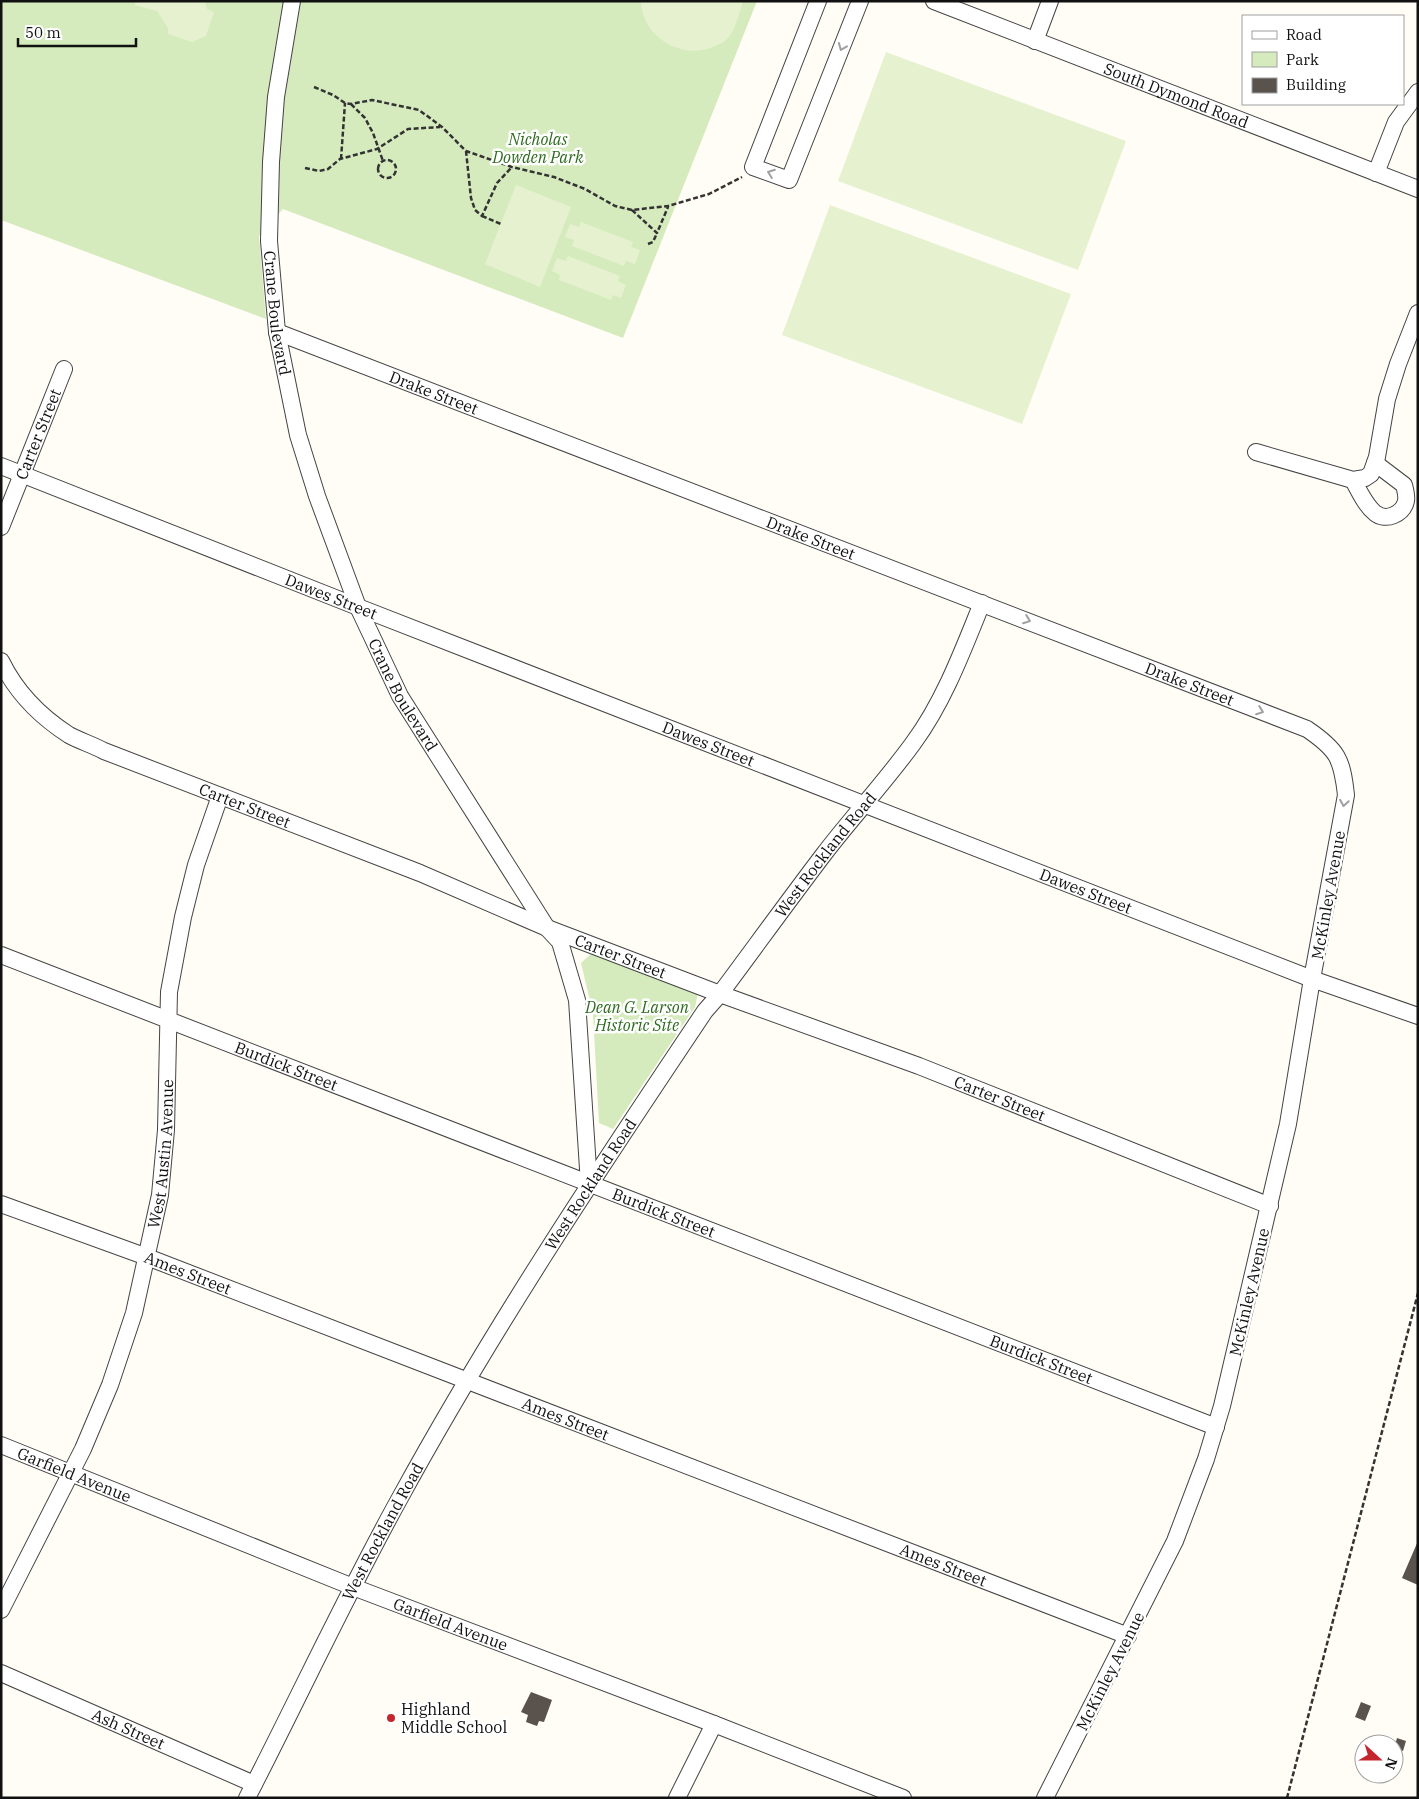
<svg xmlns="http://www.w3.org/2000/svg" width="1419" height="1799" viewBox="0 0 1419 1799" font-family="'IBM Plex Serif',serif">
<rect width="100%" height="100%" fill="#fffdf5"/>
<path fill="#d5ebbd" d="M1,1H757L623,338L283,209L259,236L266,319L1,220Z
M592,953L698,993L695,1007L613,1129L599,1123L593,1014L581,963Z"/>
<path fill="#e6f2cf" d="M135,1H205L207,9L214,12L206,36L192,42L168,34V28L157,11L135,5Z
M641,1H743C739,13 736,30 726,40C723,43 717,45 713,47C681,60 642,37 641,1Z
M886,52L1126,141L1078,270L838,181Z
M516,185L571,207L540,287L485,264Z
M830,205L1071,294L1022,424L782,335Z
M581,222L633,242L631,247L640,250L635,264L626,261L624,266L572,246L574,240L565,237L570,224L579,227Z
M568,256L620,276L618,281L626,285L621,298L613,295L611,300L559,280L560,275L552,271L557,258L566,261Z"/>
<path fill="#5a524d" d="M1418,1541V1585L1402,1578Z
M531,1692L552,1700L544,1722L539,1721L537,1726L526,1722L528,1715L521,1712Z
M1361,1702L1371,1706L1365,1721L1355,1717Z
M1397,1738L1406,1741L1403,1751L1394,1748Z"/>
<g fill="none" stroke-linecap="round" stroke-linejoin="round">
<g stroke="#444" stroke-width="18">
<g id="minor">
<path id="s1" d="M292,1L276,97L271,162L269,241L277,332L298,435L317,496L358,607L400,696L547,928L560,942L577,1000L589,1184"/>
<path d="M818,1L753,167L789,180L860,1"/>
<path id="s2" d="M934,1L1418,189"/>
<path d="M1035,41L1050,1"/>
<path d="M1376,173L1396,122L1418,92"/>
<path id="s3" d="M277,332L1307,729C1338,750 1342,759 1346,795L1312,979L1288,1124L1222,1406L1206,1459L1175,1541L1045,1798"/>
<path d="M1256,452L1353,480L1365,478L1371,474L1377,457L1387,399L1398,364L1418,313"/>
<path id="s4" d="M1,466L358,607L1312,979L1418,1016"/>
<path d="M1353,480C1359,491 1366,506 1375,513C1386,522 1403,514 1406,501C1407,496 1405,489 1404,485L1375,463"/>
<path id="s5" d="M1,527L64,369"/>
<path id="s6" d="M1,661C16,692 41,717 69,735C80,741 93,745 104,751L420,873L547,928L720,994L919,1066L1270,1206"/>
<path id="s7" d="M1,955L1216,1427"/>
<path id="s8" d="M1,1204L147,1257L1128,1636"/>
<path id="s9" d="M1,1445L353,1587L714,1724L903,1798"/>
<path id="s10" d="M1,1610L83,1449L110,1385L134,1313L160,1195L166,1130L169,992L183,917L196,865L220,796"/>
<path id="s11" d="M1,1673L254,1784"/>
<path id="s12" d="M247,1798C299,1697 346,1595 401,1496C493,1328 599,1169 705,1011L720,994C755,947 789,900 824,854C853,816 886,781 914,742C944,701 963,650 982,603"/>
<path d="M677,1798L714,1724"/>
</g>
</g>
<path stroke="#333" stroke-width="2.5" stroke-dasharray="5 2.5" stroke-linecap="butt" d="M314,87L333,95L345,103L351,104L372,100L419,110L442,127L466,151L512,167L554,177L585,189L615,206L632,210L668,206L709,194L742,177
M351,104L365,118L373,133L383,161
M466,151L471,198L475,210L482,216L497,183L512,167
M341,159L345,103
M378 169a9 9 0 1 1 18 0a9 9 0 1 1-18 0Z
M305,168L319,171L328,169L340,159L377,149L408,129L440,127
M632,210L657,233L668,207
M482,216L501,224
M648,244L653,242L657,233
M1287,1798L1418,1293"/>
<use href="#minor" stroke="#fff" stroke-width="16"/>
</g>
<defs><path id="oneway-chevron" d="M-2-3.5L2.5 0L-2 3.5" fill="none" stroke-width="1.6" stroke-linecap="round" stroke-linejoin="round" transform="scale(1.25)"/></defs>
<g stroke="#a0a0a0">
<use href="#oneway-chevron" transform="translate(842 47) rotate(112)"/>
<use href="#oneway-chevron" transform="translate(771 173) rotate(-160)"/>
<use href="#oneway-chevron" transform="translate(1027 620) rotate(21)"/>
<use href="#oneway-chevron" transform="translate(1260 711) rotate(21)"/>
<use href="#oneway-chevron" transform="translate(1344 803) rotate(99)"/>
</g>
<circle fill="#c4262e" stroke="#fff" stroke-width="2" cx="391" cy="1718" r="5"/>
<g text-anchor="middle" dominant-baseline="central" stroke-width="5" stroke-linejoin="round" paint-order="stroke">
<g font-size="16" fill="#111" stroke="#fff">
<text stroke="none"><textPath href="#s2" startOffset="260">South Dymond Road</textPath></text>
<text stroke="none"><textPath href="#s1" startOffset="314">Crane Boulevard</textPath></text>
<text stroke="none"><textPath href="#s3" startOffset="168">Drake Street</textPath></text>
<text stroke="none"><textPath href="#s5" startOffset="100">Carter Street</textPath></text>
<text stroke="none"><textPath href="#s3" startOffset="572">Drake Street</textPath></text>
<text stroke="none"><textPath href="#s4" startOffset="355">Dawes Street</textPath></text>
<text stroke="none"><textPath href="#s3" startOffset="978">Drake Street</textPath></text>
<text stroke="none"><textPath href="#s1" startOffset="719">Crane Boulevard</textPath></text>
<text stroke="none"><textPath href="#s4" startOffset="760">Dawes Street</textPath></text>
<text stroke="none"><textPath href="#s6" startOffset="291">Carter Street</textPath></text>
<text stroke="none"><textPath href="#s12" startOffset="1109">West Rockland Road</textPath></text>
<text stroke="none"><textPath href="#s4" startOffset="1165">Dawes Street</textPath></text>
<text transform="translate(1328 895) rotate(-80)">McKinley Avenue</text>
<text stroke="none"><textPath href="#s6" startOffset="696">Carter Street</textPath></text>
<text stroke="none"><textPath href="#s7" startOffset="306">Burdick Street</textPath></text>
<text stroke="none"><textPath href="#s6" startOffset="1101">Carter Street</textPath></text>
<text stroke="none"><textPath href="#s10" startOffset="488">West Austin Avenue</textPath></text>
<text stroke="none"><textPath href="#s12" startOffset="704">West Rockland Road</textPath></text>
<text stroke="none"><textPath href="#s7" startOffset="711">Burdick Street</textPath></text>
<text stroke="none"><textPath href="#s8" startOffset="199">Ames Street</textPath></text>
<text transform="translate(1249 1292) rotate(-77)">McKinley Avenue</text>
<text stroke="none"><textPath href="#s7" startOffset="1116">Burdick Street</textPath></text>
<text stroke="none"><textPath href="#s8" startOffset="604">Ames Street</textPath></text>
<text stroke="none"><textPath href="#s9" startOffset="79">Garfield Avenue</textPath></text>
<text stroke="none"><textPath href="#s12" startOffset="299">West Rockland Road</textPath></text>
<text stroke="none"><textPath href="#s8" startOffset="1009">Ames Street</textPath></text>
<text stroke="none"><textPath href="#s9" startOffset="484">Garfield Avenue</textPath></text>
<text transform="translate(1110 1671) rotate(-63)">McKinley Avenue</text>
<text stroke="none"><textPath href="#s11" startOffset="139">Ash Street</textPath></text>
</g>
<g font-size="16" font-style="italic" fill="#2f6b1f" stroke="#fff">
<text x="538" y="139">Nicholas<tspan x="538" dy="18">Dowden Park</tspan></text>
<text x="637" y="1007">Dean G. Larson<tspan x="637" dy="18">Historic Site</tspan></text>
</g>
<g font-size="16" fill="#111" stroke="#fff" text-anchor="start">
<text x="401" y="1709">Highland<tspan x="401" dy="18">Middle School</tspan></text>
</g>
</g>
<rect width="1419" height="1799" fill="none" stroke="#111111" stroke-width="5"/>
<rect x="1242" y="15" width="162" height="90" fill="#ffffff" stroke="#a0a0a0"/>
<rect x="1252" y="31" width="25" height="8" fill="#ffffff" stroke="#a0a0a0"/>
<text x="1286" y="40" font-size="15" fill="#111111">Road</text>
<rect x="1252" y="52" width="25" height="15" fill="#d5ebbd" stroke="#a0a0a0"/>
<text x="1286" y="65" font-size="15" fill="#111111">Park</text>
<rect x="1252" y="78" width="25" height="15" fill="#5a524d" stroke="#a0a0a0"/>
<text x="1286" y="90" font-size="15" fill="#111111">Building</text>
<g transform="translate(1379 1759) rotate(111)"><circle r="24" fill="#ffffff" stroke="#a0a0a0"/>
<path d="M0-4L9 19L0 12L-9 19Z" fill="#c4262e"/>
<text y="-8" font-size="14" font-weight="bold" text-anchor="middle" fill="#111111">N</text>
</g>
<path d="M18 38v8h118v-8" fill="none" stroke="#111111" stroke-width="2.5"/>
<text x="25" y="38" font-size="15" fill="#111111" stroke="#ffffff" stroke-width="4" paint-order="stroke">50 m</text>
</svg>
